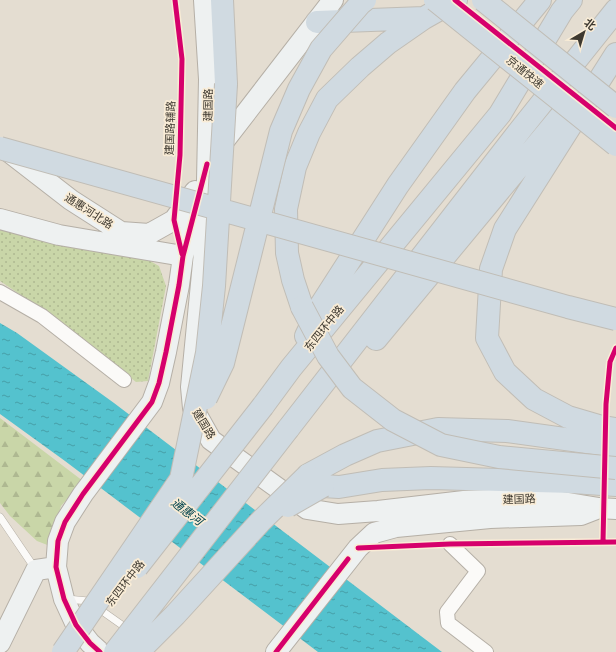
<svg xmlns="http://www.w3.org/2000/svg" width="616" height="652" viewBox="0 0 616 652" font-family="Helvetica,'Noto Sans SC',sans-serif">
<defs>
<pattern id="green-dots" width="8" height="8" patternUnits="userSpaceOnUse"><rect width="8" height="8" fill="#c9d6a8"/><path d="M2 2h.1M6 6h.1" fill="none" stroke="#aeb891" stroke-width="1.8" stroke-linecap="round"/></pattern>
<pattern id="forest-firs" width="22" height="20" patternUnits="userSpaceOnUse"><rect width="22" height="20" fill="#c9d6a8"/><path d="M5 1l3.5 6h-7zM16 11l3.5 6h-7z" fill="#aeb891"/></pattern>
<pattern id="water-ripples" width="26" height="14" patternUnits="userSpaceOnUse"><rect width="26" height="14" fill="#54c2ce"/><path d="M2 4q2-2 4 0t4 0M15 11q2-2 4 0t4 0" fill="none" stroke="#479fa8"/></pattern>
</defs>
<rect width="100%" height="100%" fill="#e4ddd1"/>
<path fill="url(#green-dots)" d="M0,226L136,253L159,266L166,286L148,381L136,382L52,316L0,281Z"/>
<path fill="url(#forest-firs)" d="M0,418L83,481L61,506L50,546L37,541L10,516L0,503Z"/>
<path fill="url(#water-ripples)" d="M0,323L17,333L114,403L442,652H318L65,461L0,414Z"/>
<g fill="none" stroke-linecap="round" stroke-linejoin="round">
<g stroke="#b5afa6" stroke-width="8">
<path id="lane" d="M0,517L36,570
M67,599L88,601L129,630"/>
</g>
<g stroke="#b5afa6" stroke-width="16">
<path id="street" d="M0,292L42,316L124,380
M450,544L478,571L447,612L448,623L486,652"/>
</g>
<g stroke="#b5afa6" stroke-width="22">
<path id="secondary" d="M204,0L209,79L206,232L191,387L193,408L211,440L307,509L338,514L378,511L464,501L538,498L599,508
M218,149L333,0
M9,152L71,200L121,232L149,234L174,220L195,191
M0,219L59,235L183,256
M0,643L36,570L56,567
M100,652L90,643L76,625L64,599L56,567L58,541L65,522L83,494L152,402L159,383L166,352L179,285L183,256L199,196
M276,652L358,548L374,533L396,527L490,518L581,515L599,508L616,509"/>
</g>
<g stroke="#c0bdb6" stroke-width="24">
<path id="highway" d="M222,0L226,84
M317,22L424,18
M616,54L505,229L491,269L487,338L505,372L534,399L568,417L602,427L616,429
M302,307L293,280L287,253L286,209L295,167L309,133L327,99L360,67L388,43L424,18L456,0
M306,336L321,305L398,185L465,91L540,0
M376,339L570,105
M263,406L291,368L500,114L562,11L571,0
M288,429L521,129L616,10
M308,475L345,455L377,441L438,429L507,431L616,446
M323,486L339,487L382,480L431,478L573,482L616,485"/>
</g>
<use href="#lane" stroke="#fbfaf8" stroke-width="7"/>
<use href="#street" stroke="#fbfaf8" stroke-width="14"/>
<use href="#secondary" stroke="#eef1f1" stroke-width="20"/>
<use href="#highway" stroke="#d0dae1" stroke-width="22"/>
<g stroke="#c0bdb6" stroke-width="24" stroke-linecap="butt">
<path id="highway-bridge" d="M435,0L616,145
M483,0L616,107
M0,148L568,307L616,319
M302,307L328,356L352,388L393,420L441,445L499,457L616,468
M206,398L223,363L281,131L299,89L321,49L360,4L365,0
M288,506L323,486
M137,567L263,406
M63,652L181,479L207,353L214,286L226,84
M115,652L288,429
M138,652L175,615L260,522L308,475"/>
</g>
<use href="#highway-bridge" stroke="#d0dae1" stroke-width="22"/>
<g stroke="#f9ecd6" stroke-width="8">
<path id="cycleway" d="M175,0L182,59L180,155L174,220L182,254
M455,0L616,128
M603,542L606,404L610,362L616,348
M358,548L450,544L616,542
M100,652L90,643L76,625L64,599L56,567L58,541L65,522L83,494L152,402L159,383L166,352L179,285L183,256L207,164
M276,652L348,559"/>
</g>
<use href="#cycleway" stroke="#d6006c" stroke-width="5"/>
</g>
<g text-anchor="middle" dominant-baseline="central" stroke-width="3.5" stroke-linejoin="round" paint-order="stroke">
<g font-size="11" fill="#3e3930" stroke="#f9ecd6">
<text transform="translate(525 72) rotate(39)">京通快速</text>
<text transform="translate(208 105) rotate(-89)">建国路</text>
<text transform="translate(170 128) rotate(-88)">建国路辅路</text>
<text transform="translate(89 211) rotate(33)">通惠河北路</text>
<text transform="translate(324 328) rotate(-51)">东四环中路</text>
<text transform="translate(204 424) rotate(59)">建国路</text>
<text transform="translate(519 499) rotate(-2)">建国路</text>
<text transform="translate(125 583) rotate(-52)">东四环中路</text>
</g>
<g font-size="12" font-style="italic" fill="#04454e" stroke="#f9ecd6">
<text transform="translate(187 512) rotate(37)">通惠河</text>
</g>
</g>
<g transform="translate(584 32) rotate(38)" stroke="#f9ecd6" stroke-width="3" paint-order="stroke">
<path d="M0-3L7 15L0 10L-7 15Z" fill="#3e3930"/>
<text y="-6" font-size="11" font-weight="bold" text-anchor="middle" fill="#3e3930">北</text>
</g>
</svg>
